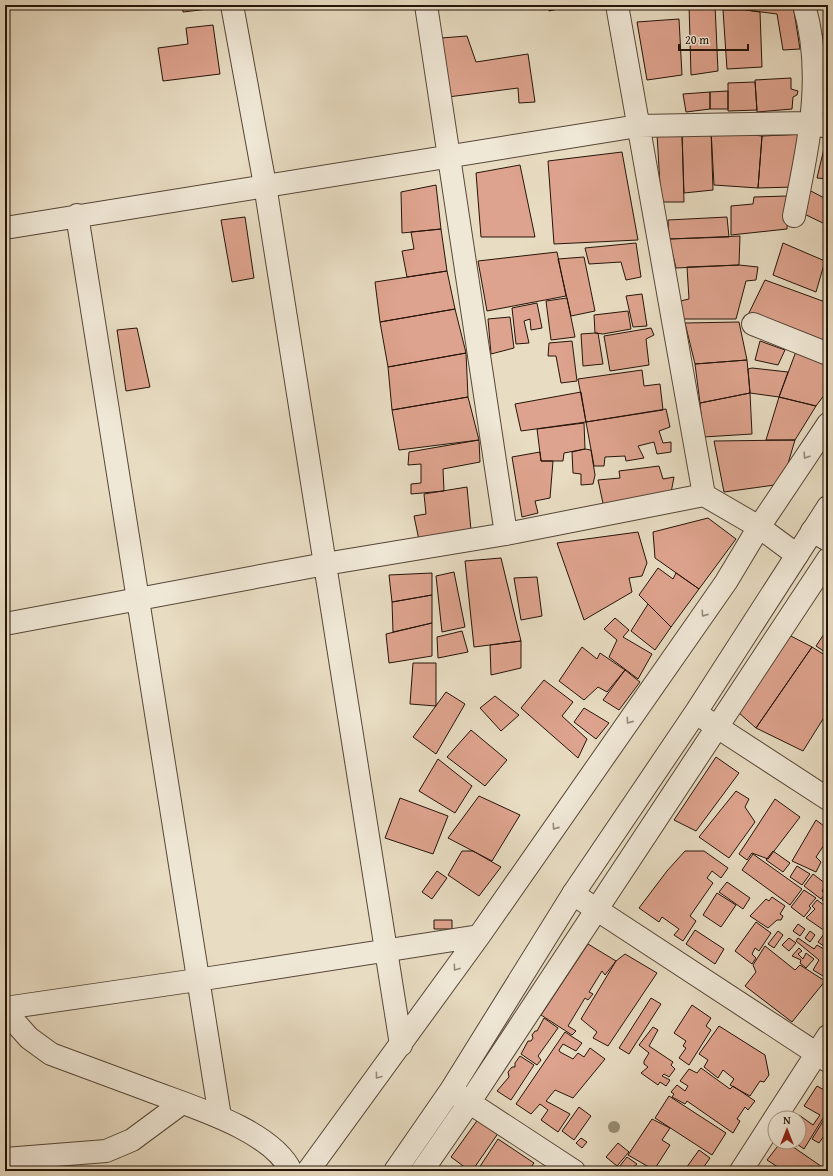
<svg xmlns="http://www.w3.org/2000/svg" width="833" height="1176" viewBox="0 0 833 1176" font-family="'Gentium Book Plus',serif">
<rect width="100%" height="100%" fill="#e8dcc2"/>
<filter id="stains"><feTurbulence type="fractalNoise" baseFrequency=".005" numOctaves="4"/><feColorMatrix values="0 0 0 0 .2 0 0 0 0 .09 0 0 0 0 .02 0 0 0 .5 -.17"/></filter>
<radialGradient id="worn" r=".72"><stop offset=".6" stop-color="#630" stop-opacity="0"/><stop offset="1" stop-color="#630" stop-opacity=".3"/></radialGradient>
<path fill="#dea38e" stroke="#251409" d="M182,5H207L208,9L183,12Z
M548,5H577L549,11Z
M689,5H715L718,71L691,75Z
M746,5H793L800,49L783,50L777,14L746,10Z
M723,10H746L760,12L762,67L727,69Z
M679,19L682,75L647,80L637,22Z
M213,25L220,74L163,81L158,48L188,44L186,28Z
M821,34H828V60L821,61Z
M467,36L476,62L528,54L535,102L519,103L518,88L448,97L441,38Z
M825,69L828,70V93L822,92Z
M791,78V89L798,91L797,95L793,97L792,109L757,112L755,80Z
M755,82L757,110L728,111V83Z
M728,91V109H710V92Z
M710,92V109L686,112L683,94Z
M824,96H828V119H823Z
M711,130L762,136L758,188L714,185Z
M711,130L713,190L684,193L682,133Z
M682,133L684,202H661L657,134Z
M806,134L794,187L758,188L762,136Z
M826,140H828V179L817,178Z
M622,152L638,240L554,244L548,161Z
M520,165L535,237H481L476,173Z
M436,185L441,229L402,233L401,192Z
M809,190L828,200L827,225L800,212Z
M788,196L787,229L731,235V206L753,204L754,197Z
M245,217L254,278L232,282L221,220Z
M727,217L729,237L669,239L668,220Z
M441,229L447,271L407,277L402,251L414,249L411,232Z
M828,234V249L823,247Z
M740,236L739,265L676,268L669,239Z
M636,243L641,277L626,280L621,262L589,264L585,248Z
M783,243L825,261L816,292L773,275Z
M557,252L566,296L487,311L478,261Z
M584,257L595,311L571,316L558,259Z
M739,265L758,267L756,280L746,281L736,319H682L676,302L689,299L687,267Z
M447,271L455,309L380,322L375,282Z
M765,280L828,303V345L747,317Z
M642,294L647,326L633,327L626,296Z
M567,298L575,337L551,340L546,301Z
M537,303L542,328L531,330L530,319L524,321L529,343L516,344L512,308Z
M455,309L466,353L388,367L380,322Z
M628,311L631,329L603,334L595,333L594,315Z
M510,317L514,348L491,354L488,319Z
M739,322L747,360L695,364L685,323Z
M137,328L150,387L126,391L117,330Z
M651,328L654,335L646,339L649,365L610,371L604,336Z
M595,333H598L603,364L583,366L581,334Z
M572,341L577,381L561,383L556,356H548L549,343Z
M760,341L785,350L778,365L755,360Z
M798,346L828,357V390L816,406L779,397Z
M466,353L468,397L392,410L388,367Z
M747,360L750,393L700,403L695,364Z
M752,368L788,372L779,397L750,393L748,369Z
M642,370L644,386L660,384L663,410L586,422L578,379Z
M581,392L586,422L521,431L515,404Z
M750,393L752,434L703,437L700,403Z
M468,397L479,440L399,450L392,410Z
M779,397L816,406L795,440H766Z
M666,409L670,427L659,431L663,443L671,442V452L657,454L654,442L638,446L644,458L626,461L625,456L605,457L604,466H594L586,422Z
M584,423L585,449L564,453L563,461H541L537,429Z
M479,440L480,462L443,469L444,491L411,494V484L421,483V464L408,465L409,452Z
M795,440L782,484L724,492L714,441Z
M585,449L591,450L595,475L593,484L581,485V474L573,473L572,452Z
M540,452L541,461H553L550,498L535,501L538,513L522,517L512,457Z
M659,466L663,479L674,477L670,498L604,508L598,480L620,478L619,471Z
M467,487L471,530L419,540L414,516L426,514L424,494Z
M708,518L736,539L699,589L655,558L653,532Z
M638,532L647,563L642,576L629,578L632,592L584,620L557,543Z
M501,558L521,641L474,647L465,561Z
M658,568L673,579L676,573L699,589L671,627L639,595Z
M454,572L465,627L442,632L436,576Z
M432,573V595L392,602L389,575Z
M537,577L542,616L521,620L514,578Z
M432,595V623L393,632L392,602Z
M648,604L671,627L655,650L631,631Z
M615,618L629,630L623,637L652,654L638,679L609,657L617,640L604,629Z
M432,623V656L389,663L386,634Z
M828,628V654L816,646Z
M462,631L468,652L438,658L437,637Z
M787,634L812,647L756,728L738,712Z
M521,641V668L491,675L490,645Z
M582,647L597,659L600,653L625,670L607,692L598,687L584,700L559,681Z
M812,647L828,657V711L803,751L756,728Z
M413,663H436V706L410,704Z
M625,670L640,682L619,710L603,700Z
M544,680L573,702L562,716L587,739L578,758L521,708Z
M446,692L465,704L436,754L413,737Z
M495,696L519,715L501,731L480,708Z
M584,708L609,723L596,739L574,722Z
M471,730L507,760L485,786L447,757Z
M716,757L739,773L696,831L674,820Z
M438,759L472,786L455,813L419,791Z
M736,791L749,799L745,807L755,822L729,858L699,837Z
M479,796L520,815L492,861L448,838Z
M400,798L448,816L433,854L385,838Z
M775,799L800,817L768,859L752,853L747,860L739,854Z
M816,820L828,829V839L816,857L821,862L816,872L792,861Z
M462,851H473L501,867L479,896L448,875Z
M685,851H704L728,868L721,878L712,871L707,878L713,883L690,916L696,921L683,941L674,935L679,929L662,917L659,922L639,908L667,871Z
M773,851L790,863L783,872L766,860Z
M753,854L802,889L790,905L742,870Z
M797,866L810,874L802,885L790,877Z
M437,871L447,878L432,899L422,892Z
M813,874L826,884L822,891L825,894L821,899L804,886Z
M727,882L750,898L743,909L719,892Z
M804,890L816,898L809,906L811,908L804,917L791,907Z
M828,892V904L822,900Z
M717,893L736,905L721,927L703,915Z
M772,897L785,906L780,914L783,916L781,920H777L768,928L750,916L766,899L769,901Z
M817,900L828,908V933L806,918L815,909L812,906Z
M434,920H452V929H434Z
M756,922L771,933L759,951L755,948L752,954L756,958L752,964L735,951Z
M798,924L805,929L800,936L793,931Z
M695,930L724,949L715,964L686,944Z
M778,931L783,935L774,948L768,944Z
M810,931L815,935L810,942L805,938Z
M824,934L828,937V943L825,947L818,942Z
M789,938L796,943L789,951L782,945Z
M798,938L814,949L817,945L827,951L824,955L828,957V979L813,970L819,960L796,941Z
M588,944L616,961L605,975L602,971L589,992L593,994L588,1000L585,998L568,1026L576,1031L572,1035L541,1015Z
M765,946L795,970L800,965L825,981L792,1022L745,986L756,972L753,965Z
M799,948L802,951L798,954L803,959L806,953L814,959L806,968L800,963L801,960L792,956Z
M625,954L657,973L608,1046L593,1038L597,1032L581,1019L616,961Z
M651,998L661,1004L629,1054L619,1048Z
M692,1005L711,1018L706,1026L711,1030L689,1065L679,1058L686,1048L683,1046L686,1041L674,1033Z
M544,1018L558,1028L538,1056L541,1060L537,1065L521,1054L528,1041H531L533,1038L532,1035L535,1031H537Z
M719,1026L765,1055L769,1075L764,1082L760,1081L750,1096L730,1085L734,1079L723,1070L718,1078L704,1067L708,1060L699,1054Z
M653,1027L658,1030L649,1046L673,1062L671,1065L675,1069L669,1077L664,1074L662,1076L670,1080L666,1086L660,1082L658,1085L641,1073L648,1067L644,1064V1061L649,1053L639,1045Z
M565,1032L582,1043L576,1051L563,1044L559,1050L560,1052L573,1059L578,1053L584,1057L590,1048L605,1059L573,1098L555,1090L546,1101L570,1114L558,1132L541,1120L548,1110L540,1104L531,1114L516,1104Z
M520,1056L534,1065L511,1100L497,1091L509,1077L508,1072L512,1067H515V1063Z
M701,1068L730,1089L733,1086L755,1101L748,1110L745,1107L737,1119L740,1121L733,1133L687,1101L685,1104L672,1097L674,1094L671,1092L677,1085L685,1091L688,1086L680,1081L689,1069L697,1073Z
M817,1086L828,1092V1110L804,1149L794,1142H799V1118H797L799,1115L813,1125L820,1115L804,1106Z
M669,1096L726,1133L712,1155L655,1118Z
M579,1107L591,1116L574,1140L562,1131Z
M828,1113V1134L826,1133L819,1143L812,1139Z
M479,1118L499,1132L472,1171H470L451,1157Z
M652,1119L670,1128L662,1140L670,1145L654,1170L628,1155Z
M581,1138L587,1142L582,1148L576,1143Z
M498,1139L534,1163L528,1171H477Z
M781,1142H786L828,1171H784L767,1160Z
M618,1143L629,1152L617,1166L606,1157Z
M699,1150L710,1158L701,1171H684Z
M627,1157L637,1164L631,1169L635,1171H624L619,1167Z"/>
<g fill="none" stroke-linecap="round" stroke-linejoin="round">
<g stroke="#564637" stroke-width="24">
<path id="minor" d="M232,5L265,185L401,1045
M426,5L506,534
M617,5L704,495
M77,215L220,1117
M794,216C808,145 825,77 804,5
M5,228L638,126L812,123L828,127
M753,324L828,354
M812,531L828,540
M5,624L325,564L506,534L704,495L759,527L797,555
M705,719L828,799
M573,894L828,1061
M5,1008L197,980L479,936
M458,1095L574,1171
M775,1118L828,1036
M5,1159L106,1151L132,1140L182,1103
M308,1171L479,936L726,582L759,527L828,424
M422,1171L469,1103L828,559
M741,1171L775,1118"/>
</g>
<g stroke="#564637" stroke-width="24">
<path id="tertiary" d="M5,1011L29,1038L51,1054C84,1066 116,1078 148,1090C189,1106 271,1129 291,1171
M395,1171L451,1090L573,894L696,712L828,507"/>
</g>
<use href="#minor" stroke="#f0e8d7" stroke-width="22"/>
<use href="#tertiary" stroke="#f0e8d7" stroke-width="22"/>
</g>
<circle fill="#998f77" cx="614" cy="1127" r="6"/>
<defs><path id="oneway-chevron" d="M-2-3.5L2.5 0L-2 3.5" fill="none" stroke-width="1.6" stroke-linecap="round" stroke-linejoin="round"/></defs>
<g stroke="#95897a">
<use href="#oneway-chevron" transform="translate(806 456) rotate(124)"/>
<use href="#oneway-chevron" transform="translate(704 614) rotate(125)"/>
<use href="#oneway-chevron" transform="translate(629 721) rotate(125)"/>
<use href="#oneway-chevron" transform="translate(555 827) rotate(125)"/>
<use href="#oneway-chevron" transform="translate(456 968) rotate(126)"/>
<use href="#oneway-chevron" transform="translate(378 1076) rotate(127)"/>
</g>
<rect width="833" height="1176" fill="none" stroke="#e8dcc2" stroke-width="20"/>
<rect x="6" y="6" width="821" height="1164" fill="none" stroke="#251409" stroke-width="2"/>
<rect x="10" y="10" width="813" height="1156" fill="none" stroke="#251409"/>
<g transform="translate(787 1130)"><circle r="19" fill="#f0e8d7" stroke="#9f9385"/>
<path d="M0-3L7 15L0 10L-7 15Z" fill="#8f2418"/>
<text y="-6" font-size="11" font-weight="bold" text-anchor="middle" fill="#251409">N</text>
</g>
<path d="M679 44v6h69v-6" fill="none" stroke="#251409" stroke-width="2"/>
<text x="685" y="44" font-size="12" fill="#251409" stroke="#f0e8d7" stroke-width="3" paint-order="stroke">20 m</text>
<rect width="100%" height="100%" filter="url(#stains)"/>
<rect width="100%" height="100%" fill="url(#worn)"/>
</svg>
